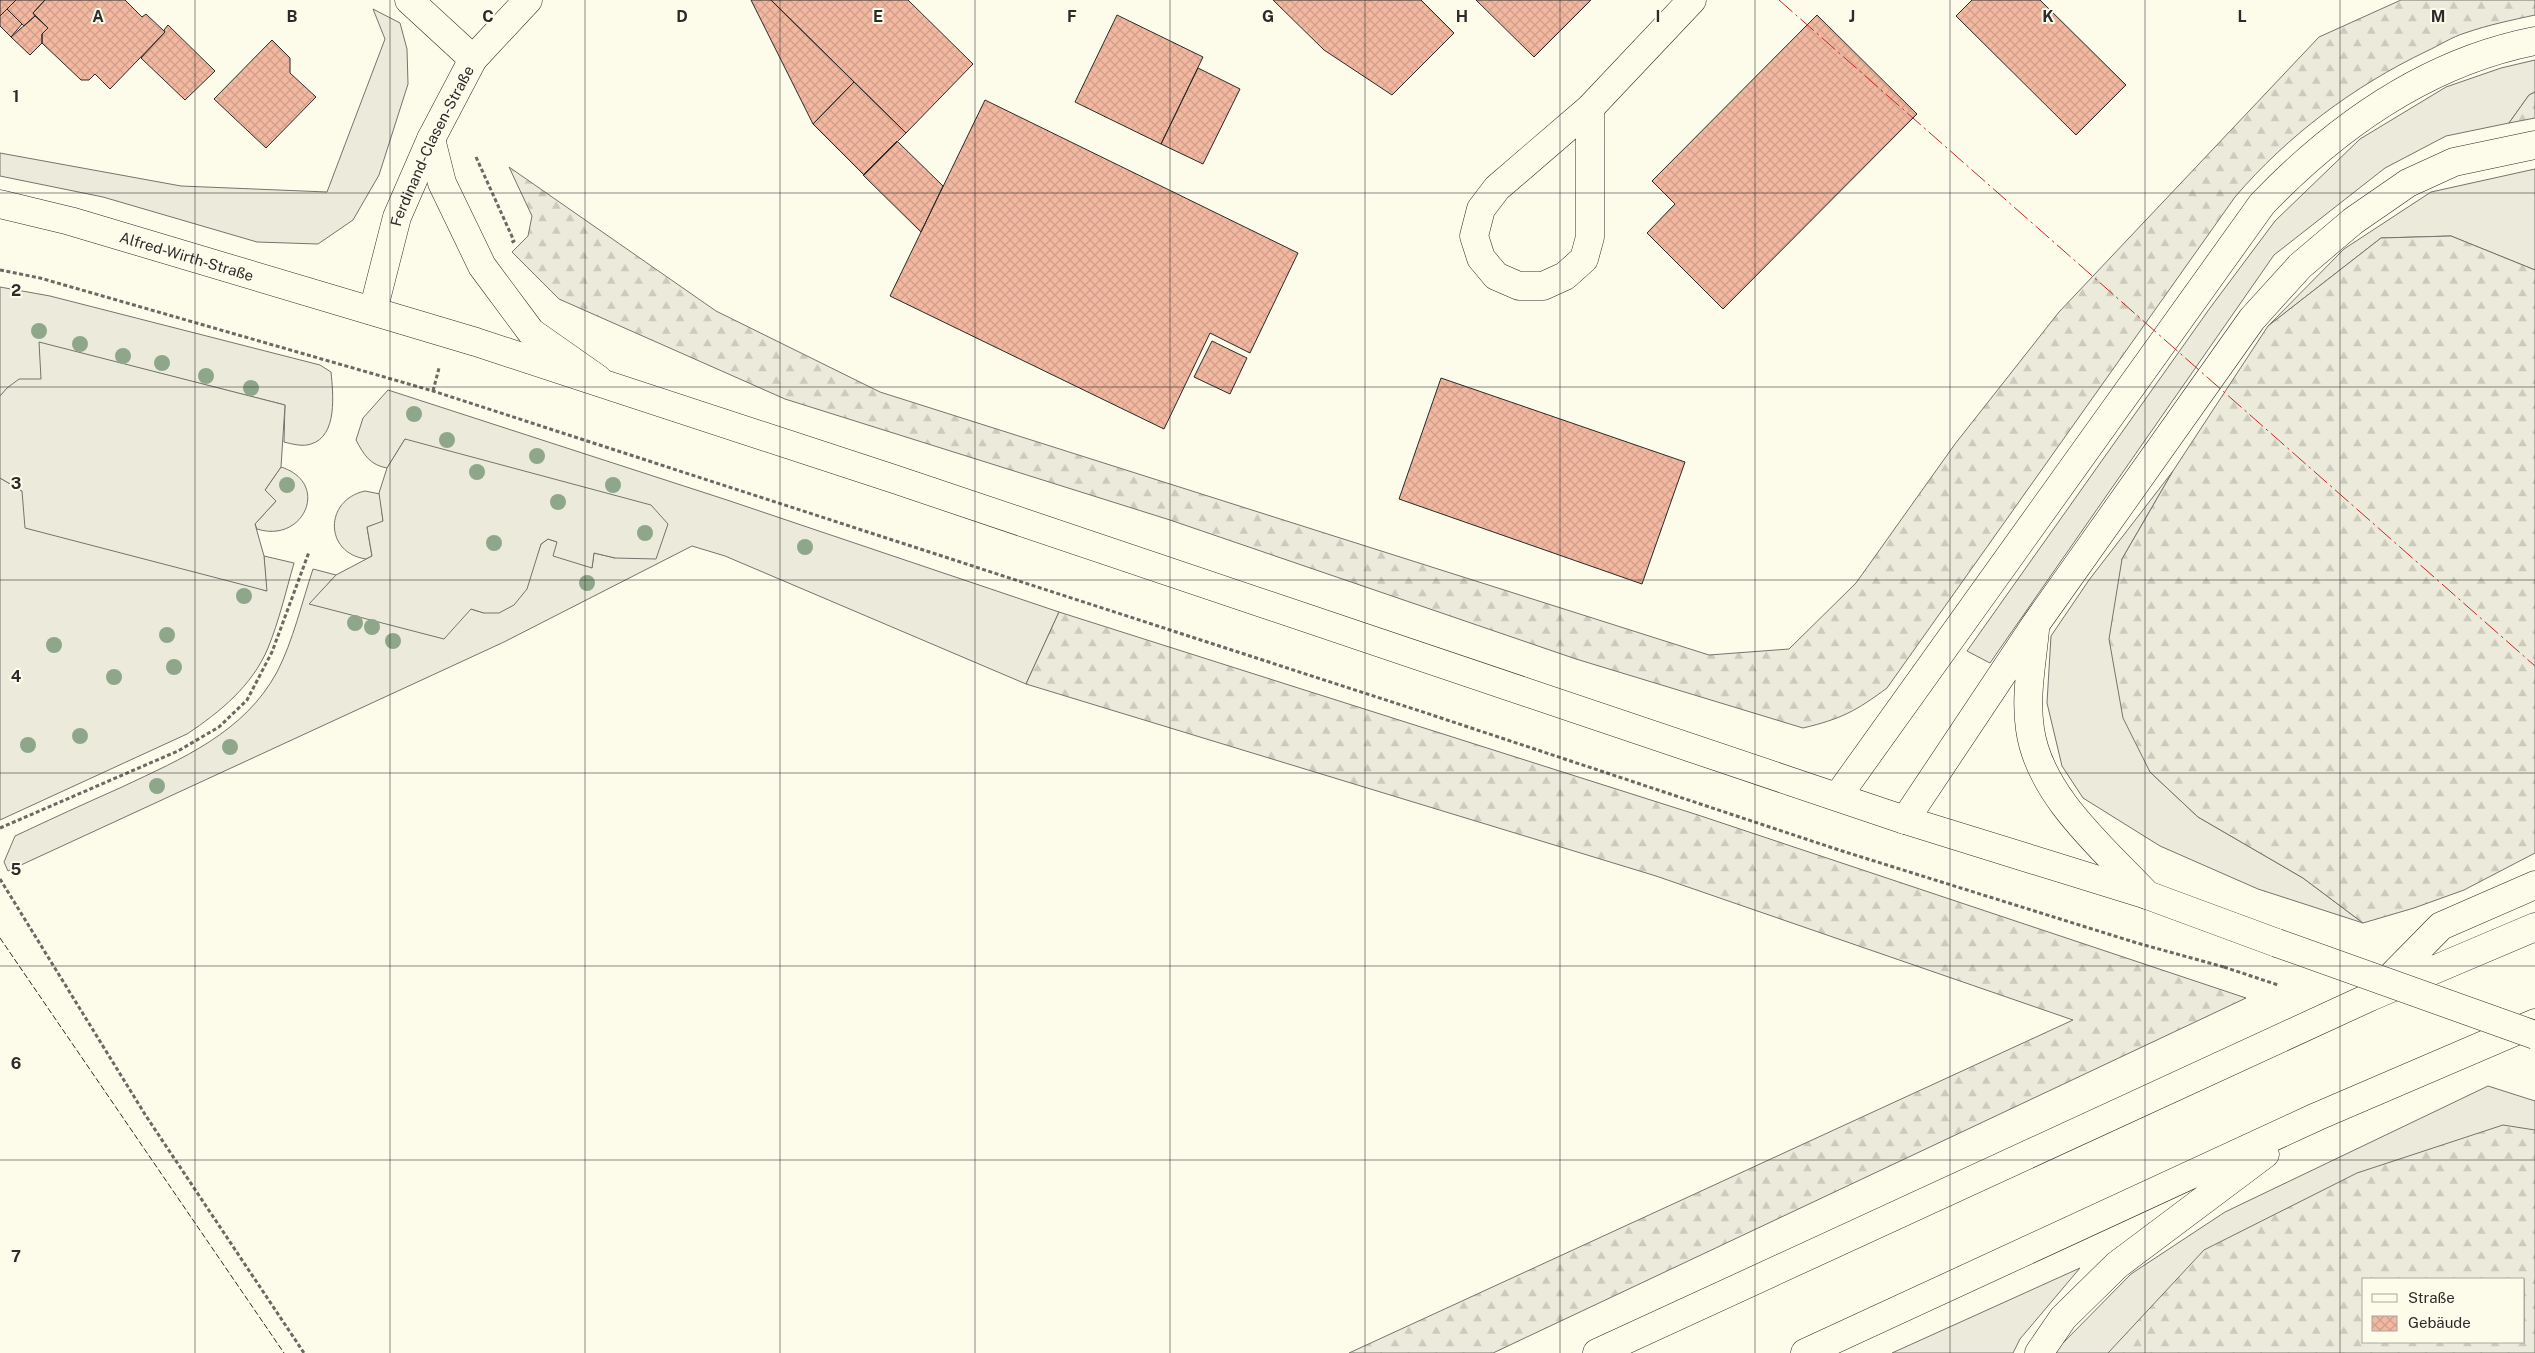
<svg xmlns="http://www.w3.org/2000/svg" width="2535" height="1353" viewBox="0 0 2535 1353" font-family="'Public Sans',sans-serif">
<defs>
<pattern id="forest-firs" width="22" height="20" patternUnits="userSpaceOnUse" patternTransform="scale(1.25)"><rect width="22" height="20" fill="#ecebdb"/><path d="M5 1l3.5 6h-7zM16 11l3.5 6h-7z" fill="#cbcabc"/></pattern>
<pattern id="building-cross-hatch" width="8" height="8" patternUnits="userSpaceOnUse" patternTransform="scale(1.25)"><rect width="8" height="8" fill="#f2b8a0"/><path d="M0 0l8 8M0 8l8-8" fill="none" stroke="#d09e8a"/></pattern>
</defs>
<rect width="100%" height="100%" fill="#fdfbea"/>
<path fill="#ecebdb" stroke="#74746e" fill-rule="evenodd" d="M373,9L400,23L407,49L408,84L379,175L353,220L318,244L257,242L103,197L0,176V153L181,186L327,192L385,39Z
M2535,60V92L2529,95L2509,123L2446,136L2385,168L2274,255L1990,663L1967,651L2210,308L2275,221L2360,139L2446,87L2501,68Z
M2535,169V270L2451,236L2381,238L2268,326L2344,249L2431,192Z
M0,287L50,296L320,365L331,372C333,393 338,436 311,444C303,447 292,444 284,442L285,405L40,343L42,380C26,378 10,384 0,396Z
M388,390L727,500L1059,612L1026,684L725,556L692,546L504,642L8,871L4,862L15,836C51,819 86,803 122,787C181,759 244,733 277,672C293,641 302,602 313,569L336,575L310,604L471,609L484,613L537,555L541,544L548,539L557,542L592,568L594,553L615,558L405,439L387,468C370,465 364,455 356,440L363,418Z
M281,467C331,483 304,544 257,529L255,524L276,501L265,490Z
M2173,471L2122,559L2150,772L2198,817L2303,878L2363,923L2258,889L2160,846L2083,798L2062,766L2047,703L2051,636L2089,580Z
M0,478L22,491L266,591L264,556L294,563C286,591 279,621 268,648C252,686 220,712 187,734L0,820Z
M365,491L380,494L383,522L367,527L372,556L366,559C324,553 324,500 365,491Z
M2488,1086L2535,1101V1353H2056L2059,1347L2131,1274L2225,1212ZM2364,1279H2524V1342H2364Z
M2080,1268L2020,1339L2013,1353H1892Z"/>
<path fill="url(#forest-firs)" stroke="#74746e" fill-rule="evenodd" d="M2401,0H2535V15C2512,20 2488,25 2465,33C2452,37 2440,45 2427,51C2354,86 2288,135 2235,197L1887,688C1856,711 1841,719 1803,728L1576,659L1170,520L785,399L559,299L512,252L528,236L532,216L509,167L716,311L880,392L1709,655L1789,649L1856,583L1955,444L2059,312L2319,37Z
M2535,92V118L2509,123L2529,95Z
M2451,236L2535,270V853L2464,890L2414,908L2363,923L2303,878L2198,817L2150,772L2123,718L2109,639L2122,559L2173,471L2268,326L2381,238Z
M1059,612L1698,815L2246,998L1493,1353H1349L2073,1020L1656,876L1026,684Z
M2503,1125L2535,1130V1353H2108L2204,1250L2357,1173ZM2364,1279H2524V1342H2364Z"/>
<path fill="#eceadb" stroke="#74746e" d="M39,342L285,405L281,467L265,490L276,501L255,524L264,556L267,591L25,528L22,491L0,478V396L7,388L19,379H41Z
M405,439L651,505L668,524L656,559L615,558L594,553L592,568L553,556L557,542L548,539L541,544L527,589L514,605L499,613H484L471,609L444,639L309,604L336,575L372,556L367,527L383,521L379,493L387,468Z"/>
<path fill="url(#building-cross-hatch)" stroke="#2b2b2b" d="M0,0H16L0,16Z
M16,0H45L33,13L35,16L24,26L7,9Z
M45,0H125L142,17L146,14L165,32L110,89L95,74L89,80H81L42,43V34L48,28L33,13Z
M751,0H771L854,82L813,124Z
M771,0H908L973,64L906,133Z
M1273,0H1421L1454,33L1392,95L1324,50Z
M1476,0H1591L1534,57Z
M1972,0H2040L2126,85L2076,135L1956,16Z
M7,9L22,24L11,37L0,26V16Z
M1117,15L1203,57L1161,144L1075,102Z
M1817,15L1917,114L1723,309L1647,233L1675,204L1652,181Z
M35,16L48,28L42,34V43L30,55L11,37Z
M168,25L215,71L185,100L141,58L165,32L164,30Z
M272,40L290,58V73L316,97L266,148L214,99Z
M1198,68L1240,89L1203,164L1161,144Z
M854,82L906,133L864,175L813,124Z
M985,100L1298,253L1250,353L1210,333L1164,429L890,296Z
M897,141L943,186L921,232L863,175Z
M1212,341L1247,358L1230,394L1194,377Z
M1441,378L1685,462L1642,584L1399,499Z"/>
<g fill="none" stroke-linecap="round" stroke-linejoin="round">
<g stroke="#2b2b2b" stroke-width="29">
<g id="minor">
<path d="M1590,108V237L1584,259L1565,276L1543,286H1519L1496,276L1481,258L1474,236L1481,209L1497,188L1590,108L1692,0"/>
<path d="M431,139L442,183L482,266L531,332L598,379"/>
<path id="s1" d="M373,311L397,217L431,139L473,59L528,0"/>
</g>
</g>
<g stroke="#2b2b2b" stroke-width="29">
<path id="tertiary" d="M409,0L473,59"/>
</g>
<g stroke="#2b2b2b" stroke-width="29">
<g id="secondary">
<path id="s2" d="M0,204L70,221L476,342L894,479L1905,820L2147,895L2277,943"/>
</g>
</g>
<g stroke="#2b2b2b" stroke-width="29">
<path id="motorway" d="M2035,630C2032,663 2025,696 2030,729C2039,795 2103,848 2147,895
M1838,796L2262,204C2336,127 2428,62 2535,41
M1905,820L2035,625L2252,319L2300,266L2353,221L2408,183L2454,162L2535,145
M2379,989L2441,926L2535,885
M1597,1353L2370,997L2535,927
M1805,1353L2316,1117L2535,1023
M2039,1353L2063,1318L2117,1265L2265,1154"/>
</g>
<path stroke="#6a6964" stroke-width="3" stroke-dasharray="4 2.5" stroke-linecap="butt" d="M476,157L514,241L511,243
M0,270L40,278L433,391L1426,713L1839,850L2137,943L2224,967
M433,391L439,368
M0,828L178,751L219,727L247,700L272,652L309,552
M0,879L146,1116L304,1353"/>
<use href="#minor" stroke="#fdfbea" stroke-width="28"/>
<use href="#tertiary" stroke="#fdfbea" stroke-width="28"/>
<use href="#secondary" stroke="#fdfbea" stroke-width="28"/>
<use href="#motorway" stroke="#fdfbea" stroke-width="28"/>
<g stroke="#2b2b2b" stroke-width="29" stroke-linecap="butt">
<path id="secondary-bridge" d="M2277,943L2535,1035"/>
</g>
<path stroke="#6a6964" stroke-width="3" stroke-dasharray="4 2.5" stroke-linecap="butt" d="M2224,967L2278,985"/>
<use href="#secondary-bridge" stroke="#fdfbea" stroke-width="28"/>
<path stroke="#2b2b2b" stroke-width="1" stroke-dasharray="6 2.5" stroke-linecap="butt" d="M0,938L284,1353"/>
<path stroke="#c62828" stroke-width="1" stroke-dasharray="18 4 2.5 4" stroke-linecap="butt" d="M1779,0L2535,666"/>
</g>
<g fill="#8ea78a">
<circle cx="39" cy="331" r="8"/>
<circle cx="80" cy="344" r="8"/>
<circle cx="123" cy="356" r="8"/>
<circle cx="162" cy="363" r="8"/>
<circle cx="206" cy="376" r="8"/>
<circle cx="251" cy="388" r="8"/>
<circle cx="414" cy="414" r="8"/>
<circle cx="447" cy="440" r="8"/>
<circle cx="537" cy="456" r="8"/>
<circle cx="477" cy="472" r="8"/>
<circle cx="287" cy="485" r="8"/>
<circle cx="613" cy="485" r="8"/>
<circle cx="558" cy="502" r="8"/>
<circle cx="645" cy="533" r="8"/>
<circle cx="494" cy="543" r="8"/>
<circle cx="805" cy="547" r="8"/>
<circle cx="587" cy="583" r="8"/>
<circle cx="244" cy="596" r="8"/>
<circle cx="355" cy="623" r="8"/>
<circle cx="372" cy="627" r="8"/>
<circle cx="167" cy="635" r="8"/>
<circle cx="393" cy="641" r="8"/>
<circle cx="54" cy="645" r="8"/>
<circle cx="174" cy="667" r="8"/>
<circle cx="114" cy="677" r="8"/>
<circle cx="80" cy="736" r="8"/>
<circle cx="28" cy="745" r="8"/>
<circle cx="230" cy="747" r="8"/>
<circle cx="157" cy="786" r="8"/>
</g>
<path fill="none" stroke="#2b2b2b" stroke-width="1" stroke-opacity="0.55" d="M195,0V1353M390,0V1353M585,0V1353M780,0V1353M975,0V1353M1170,0V1353M1365,0V1353M1560,0V1353M1755,0V1353M1950,0V1353M2145,0V1353M2340,0V1353M0,193H2535M0,387H2535M0,580H2535M0,773H2535M0,966H2535M0,1160H2535"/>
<g text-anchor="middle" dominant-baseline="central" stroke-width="4" stroke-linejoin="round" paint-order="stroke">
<g font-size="15" fill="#2b2b2b" stroke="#fdfbea">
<text stroke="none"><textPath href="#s1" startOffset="176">Ferdinand-Clasen-Straße</textPath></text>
<text stroke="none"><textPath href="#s2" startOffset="194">Alfred-Wirth-Straße</textPath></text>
</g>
</g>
<g font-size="16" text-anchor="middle" font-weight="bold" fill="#2b2b2b" stroke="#fdfbea" stroke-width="4" stroke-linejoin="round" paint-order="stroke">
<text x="98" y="22">A</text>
<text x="292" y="22">B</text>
<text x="488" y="22">C</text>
<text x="682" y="22">D</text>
<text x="878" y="22">E</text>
<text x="1072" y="22">F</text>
<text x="1268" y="22">G</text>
<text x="1462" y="22">H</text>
<text x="1658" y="22">I</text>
<text x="1852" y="22">J</text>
<text x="2048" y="22">K</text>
<text x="2242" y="22">L</text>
<text x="2438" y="22">M</text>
<text x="16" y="102">1</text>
<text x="16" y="296">2</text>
<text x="16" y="489">3</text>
<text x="16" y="682">4</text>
<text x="16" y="875">5</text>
<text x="16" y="1069">6</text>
<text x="16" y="1262">7</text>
</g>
<rect x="2362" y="1278" width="162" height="65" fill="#fdfbea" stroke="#a9a89e"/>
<rect x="2372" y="1294" width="25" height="8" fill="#fdfbea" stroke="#a9a89e"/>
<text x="2408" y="1303" font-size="15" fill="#2b2b2b">Straße</text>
<rect x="2372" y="1316" width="25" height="15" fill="url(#building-cross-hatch)" stroke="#a9a89e"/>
<text x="2408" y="1328" font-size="15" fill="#2b2b2b">Gebäude</text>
</svg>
